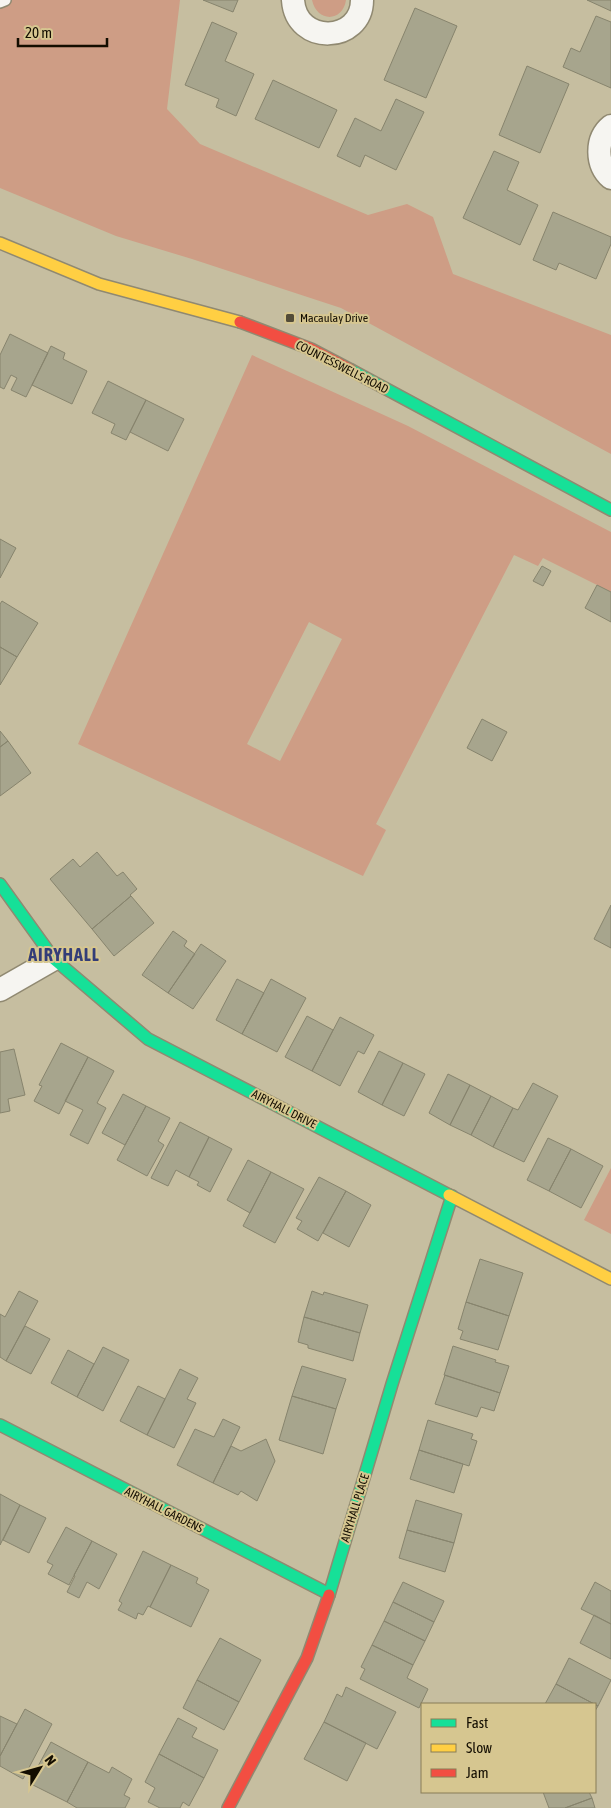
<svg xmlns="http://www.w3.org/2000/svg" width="611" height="1808" viewBox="0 0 611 1808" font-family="'Asap Condensed',sans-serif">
<rect width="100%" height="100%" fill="#c6bea0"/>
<path fill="#ce9d85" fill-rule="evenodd" d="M0,0H180L167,109L200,144L368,215L407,204L433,217L453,274L611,335V454L341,308L192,259L116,236L0,188Z
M312,0H346C343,22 317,23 312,0Z
M252,355L408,426L611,532V592L543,558L538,566L514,555L376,824L386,830L363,876L78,744ZM309,622L342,639L280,761L247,744Z
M611,1168V1234L584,1220Z"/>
<path fill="#a7a58d" stroke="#87846d" d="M203,0H238L233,12Z
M587,0H611V11Z
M415,8L457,26L426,98L384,80Z
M596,16L611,22V88L563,67L571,48L580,52Z
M212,22L237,33L225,61L254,74L236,116L216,107L219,99L185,85Z
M527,66L569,84L540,153L499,135Z
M273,80L337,110L319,148L255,119Z
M396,99L424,112L396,170L365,155L360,167L337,156L355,118L381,131Z
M494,151L519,162L507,190L538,205L520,245L463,218Z
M553,212L611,237V244L596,279L559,263L556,270L533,260Z
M10,334L48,353L26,397L11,390L17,378L11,375L4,389L0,387V355Z
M51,346L65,353L63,359L87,371L72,404L32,385Z
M108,381L146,400L126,440L111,433L115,424L92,413Z
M146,400L184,419L168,451L130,432Z
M0,539L16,548L0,578Z
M542,566L551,571L543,586L533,581Z
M597,585L611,592V622L585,608Z
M2,601L38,623L17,657L0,647V604Z
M0,647L17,657L0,685Z
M482,719L507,732L492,761L467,748Z
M0,731L8,741L0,747Z
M8,741L31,773L0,796V747Z
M97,852L117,876L123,872L137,889L130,895L131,896L92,929L50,879L73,859L80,867Z
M131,896L154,923L114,956L92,929Z
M611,905V948L594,939Z
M173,931L187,941L184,946L195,954L168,993L142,975Z
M201,944L226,961L193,1009L168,993Z
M237,979L264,993L242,1034L216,1020Z
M271,979L306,998L277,1052L242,1034Z
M307,1016L333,1030L312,1071L285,1057Z
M340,1017L374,1035L364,1054L358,1051L340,1086L312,1071Z
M61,1043L88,1057L59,1114L34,1101L42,1086L39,1085Z
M14,1049L25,1095L8,1099L10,1111L0,1113V1052Z
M379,1051L403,1063L382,1105L358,1092Z
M88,1057L114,1071L97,1103L106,1108L88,1144L70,1135L83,1110L65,1101Z
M403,1063L425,1074L404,1116L382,1105Z
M448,1074L470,1085L450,1125L429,1113Z
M533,1083L558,1096L524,1162L493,1147L513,1108L518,1110Z
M470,1085L491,1096L471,1135L450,1125Z
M123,1094L146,1106L125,1145L102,1133Z
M491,1096L513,1108L493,1147L471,1135Z
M146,1106L170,1118L158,1141L164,1145L147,1176L117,1160Z
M180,1122L209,1137L189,1177L176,1170L168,1186L151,1178Z
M209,1137L232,1149L210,1192L197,1185L199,1182L189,1177Z
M548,1138L571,1149L549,1191L527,1180Z
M571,1149L603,1166L581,1208L549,1191Z
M248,1160L271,1172L250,1213L227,1200Z
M271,1172L304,1189L275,1243L243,1226Z
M319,1177L346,1191L318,1241L297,1229L302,1221L296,1218Z
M346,1191L371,1205L349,1247L323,1233Z
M480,1259L523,1273L509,1316L466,1302Z
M19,1291L38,1301L6,1361L0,1357V1314L5,1317Z
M312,1291L323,1295L324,1292L368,1305L360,1333L304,1317Z
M466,1302L509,1316L498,1350L460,1339L463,1331L458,1329Z
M304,1317L360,1333L353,1361L308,1348V1345L298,1342Z
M25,1326L50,1339L31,1374L6,1361Z
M453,1346L496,1360L495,1362L509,1366L500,1393L444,1375Z
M103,1347L129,1360L103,1411L77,1397Z
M68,1350L94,1364L77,1397L51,1383Z
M302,1366L346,1379L336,1409L292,1396Z
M180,1369L198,1378L187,1399L196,1403L174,1448L147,1435Z
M445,1375L500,1393L494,1411L481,1407L477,1417L435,1404Z
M138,1386L165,1399L147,1435L120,1421Z
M292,1396L336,1409L323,1454L279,1440Z
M223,1419L240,1427L213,1483L177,1465L195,1429L214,1437Z
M428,1420L473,1434L471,1439L477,1441L469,1466L419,1450Z
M266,1439L275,1461L257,1501L241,1491L238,1495L213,1483L231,1446L241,1451Z
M419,1450L463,1464L454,1493L410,1479Z
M0,1494L20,1505L0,1545Z
M416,1500L462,1514L454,1543L407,1530Z
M20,1505L46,1518L29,1553L3,1540Z
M66,1527L92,1541L69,1585L48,1574L53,1565L47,1562Z
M407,1530L454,1543L445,1572L399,1558Z
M92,1541L117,1554L99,1589L87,1582L79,1598L67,1592L75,1576L74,1575Z
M143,1551L171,1565L150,1607L148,1606L143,1615L138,1613L136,1619L118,1610L122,1603L119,1601Z
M171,1565L198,1578L196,1583L209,1590L191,1627L150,1607Z
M403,1582L444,1601L434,1622L393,1602Z
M595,1582L611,1591V1624L581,1609Z
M393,1602L434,1622L425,1641L384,1621Z
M594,1615L611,1624V1659L580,1643Z
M384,1621L425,1641L413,1665L372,1645Z
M220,1638L261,1660L239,1702L197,1680Z
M372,1645L413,1665L407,1678L428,1689L419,1708L360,1679L365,1669L361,1667Z
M569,1658L611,1680L598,1706L556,1684Z
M197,1680L239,1702L224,1730L183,1708Z
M556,1684L598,1706L595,1711V1704H545Z
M346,1687L396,1712L377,1749L324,1722L337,1694L342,1697Z
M25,1709L52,1724L23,1779L0,1766V1756Z
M0,1716L17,1724L0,1756Z
M178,1718L197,1728L192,1737L218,1750L204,1778L159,1754Z
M324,1722L366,1743L347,1781L304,1759Z
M51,1742L88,1762L67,1802L29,1783Z
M159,1754L204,1778L189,1806L183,1802L180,1808H160L148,1802L155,1788L145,1782Z
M88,1762L109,1773L112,1767L132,1779L124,1795L130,1798L125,1808H77L67,1802Z
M543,1792H589L592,1798L565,1808H549Z
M592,1798L595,1808H565Z"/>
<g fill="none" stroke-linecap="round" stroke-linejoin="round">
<g stroke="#908971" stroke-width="14">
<path id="lane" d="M0,2L5,0"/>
</g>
<g stroke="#908971" stroke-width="25">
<path id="street" d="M293,0C296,46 362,43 362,0
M611,126C595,139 596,165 611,178
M0,990L54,959"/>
</g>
<g stroke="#908971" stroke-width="14">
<path id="fast" d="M351,370L611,510
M0,884L54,959L148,1039L449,1195
M0,1425L329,1594
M329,1595L392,1384L452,1196"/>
</g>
<g stroke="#908971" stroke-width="14">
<path id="slow" d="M0,243L99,284L240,322
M449,1195L611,1279"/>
</g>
<g stroke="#908971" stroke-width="14">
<path id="jam" d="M240,322L311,349L351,370
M228,1808L307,1658L329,1595"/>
</g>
<use href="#lane" stroke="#f6f5f1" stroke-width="11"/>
<use href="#street" stroke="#f6f5f1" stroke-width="22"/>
<use href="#fast" stroke="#16e098" stroke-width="11"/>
<use href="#slow" stroke="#ffcf43" stroke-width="11"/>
<use href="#jam" stroke="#f24e42" stroke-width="11"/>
</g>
<rect fill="#524b38" stroke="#d6c690" stroke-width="2" x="285" y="313" width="10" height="10" rx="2.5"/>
<g text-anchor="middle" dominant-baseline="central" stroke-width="4" stroke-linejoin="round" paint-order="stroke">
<g font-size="12" fill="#130d00" stroke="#d6c690" text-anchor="start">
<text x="300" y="318">Macaulay Drive</text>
</g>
<g font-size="12" fill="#130d00" stroke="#d6c690">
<text transform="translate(342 367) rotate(27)">COUNTESSWELLS ROAD</text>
<text transform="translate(284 1109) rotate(27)">AIRYHALL DRIVE</text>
<text transform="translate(355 1508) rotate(-73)">AIRYHALL PLACE</text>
<text transform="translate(164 1510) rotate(27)">AIRYHALL GARDENS</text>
</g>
<g font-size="18" font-weight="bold" letter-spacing="1" fill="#333d78" stroke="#d6c690">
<text x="64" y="954">AIRYHALL</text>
</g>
</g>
<rect x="421" y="1703" width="175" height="90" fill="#d6c690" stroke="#887c56"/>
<rect x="431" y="1719" width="25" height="8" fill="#16e098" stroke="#887c56"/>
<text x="466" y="1728" font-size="15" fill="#130d00">Fast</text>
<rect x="431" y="1744" width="25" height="8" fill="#ffcf43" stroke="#887c56"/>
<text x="466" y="1753" font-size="15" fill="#130d00">Slow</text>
<rect x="431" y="1769" width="25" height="8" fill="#f24e42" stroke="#887c56"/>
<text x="466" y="1778" font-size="15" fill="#130d00">Jam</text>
<g transform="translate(40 1768) rotate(53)" stroke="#d6c690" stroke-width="4" paint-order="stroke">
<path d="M0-4L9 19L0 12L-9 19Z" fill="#130d00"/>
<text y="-8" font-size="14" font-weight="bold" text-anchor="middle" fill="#130d00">N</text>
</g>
<path d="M18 38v8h89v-8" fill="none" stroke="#130d00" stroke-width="2.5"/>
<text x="25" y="38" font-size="15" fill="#130d00" stroke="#d6c690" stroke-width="4" paint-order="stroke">20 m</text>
</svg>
